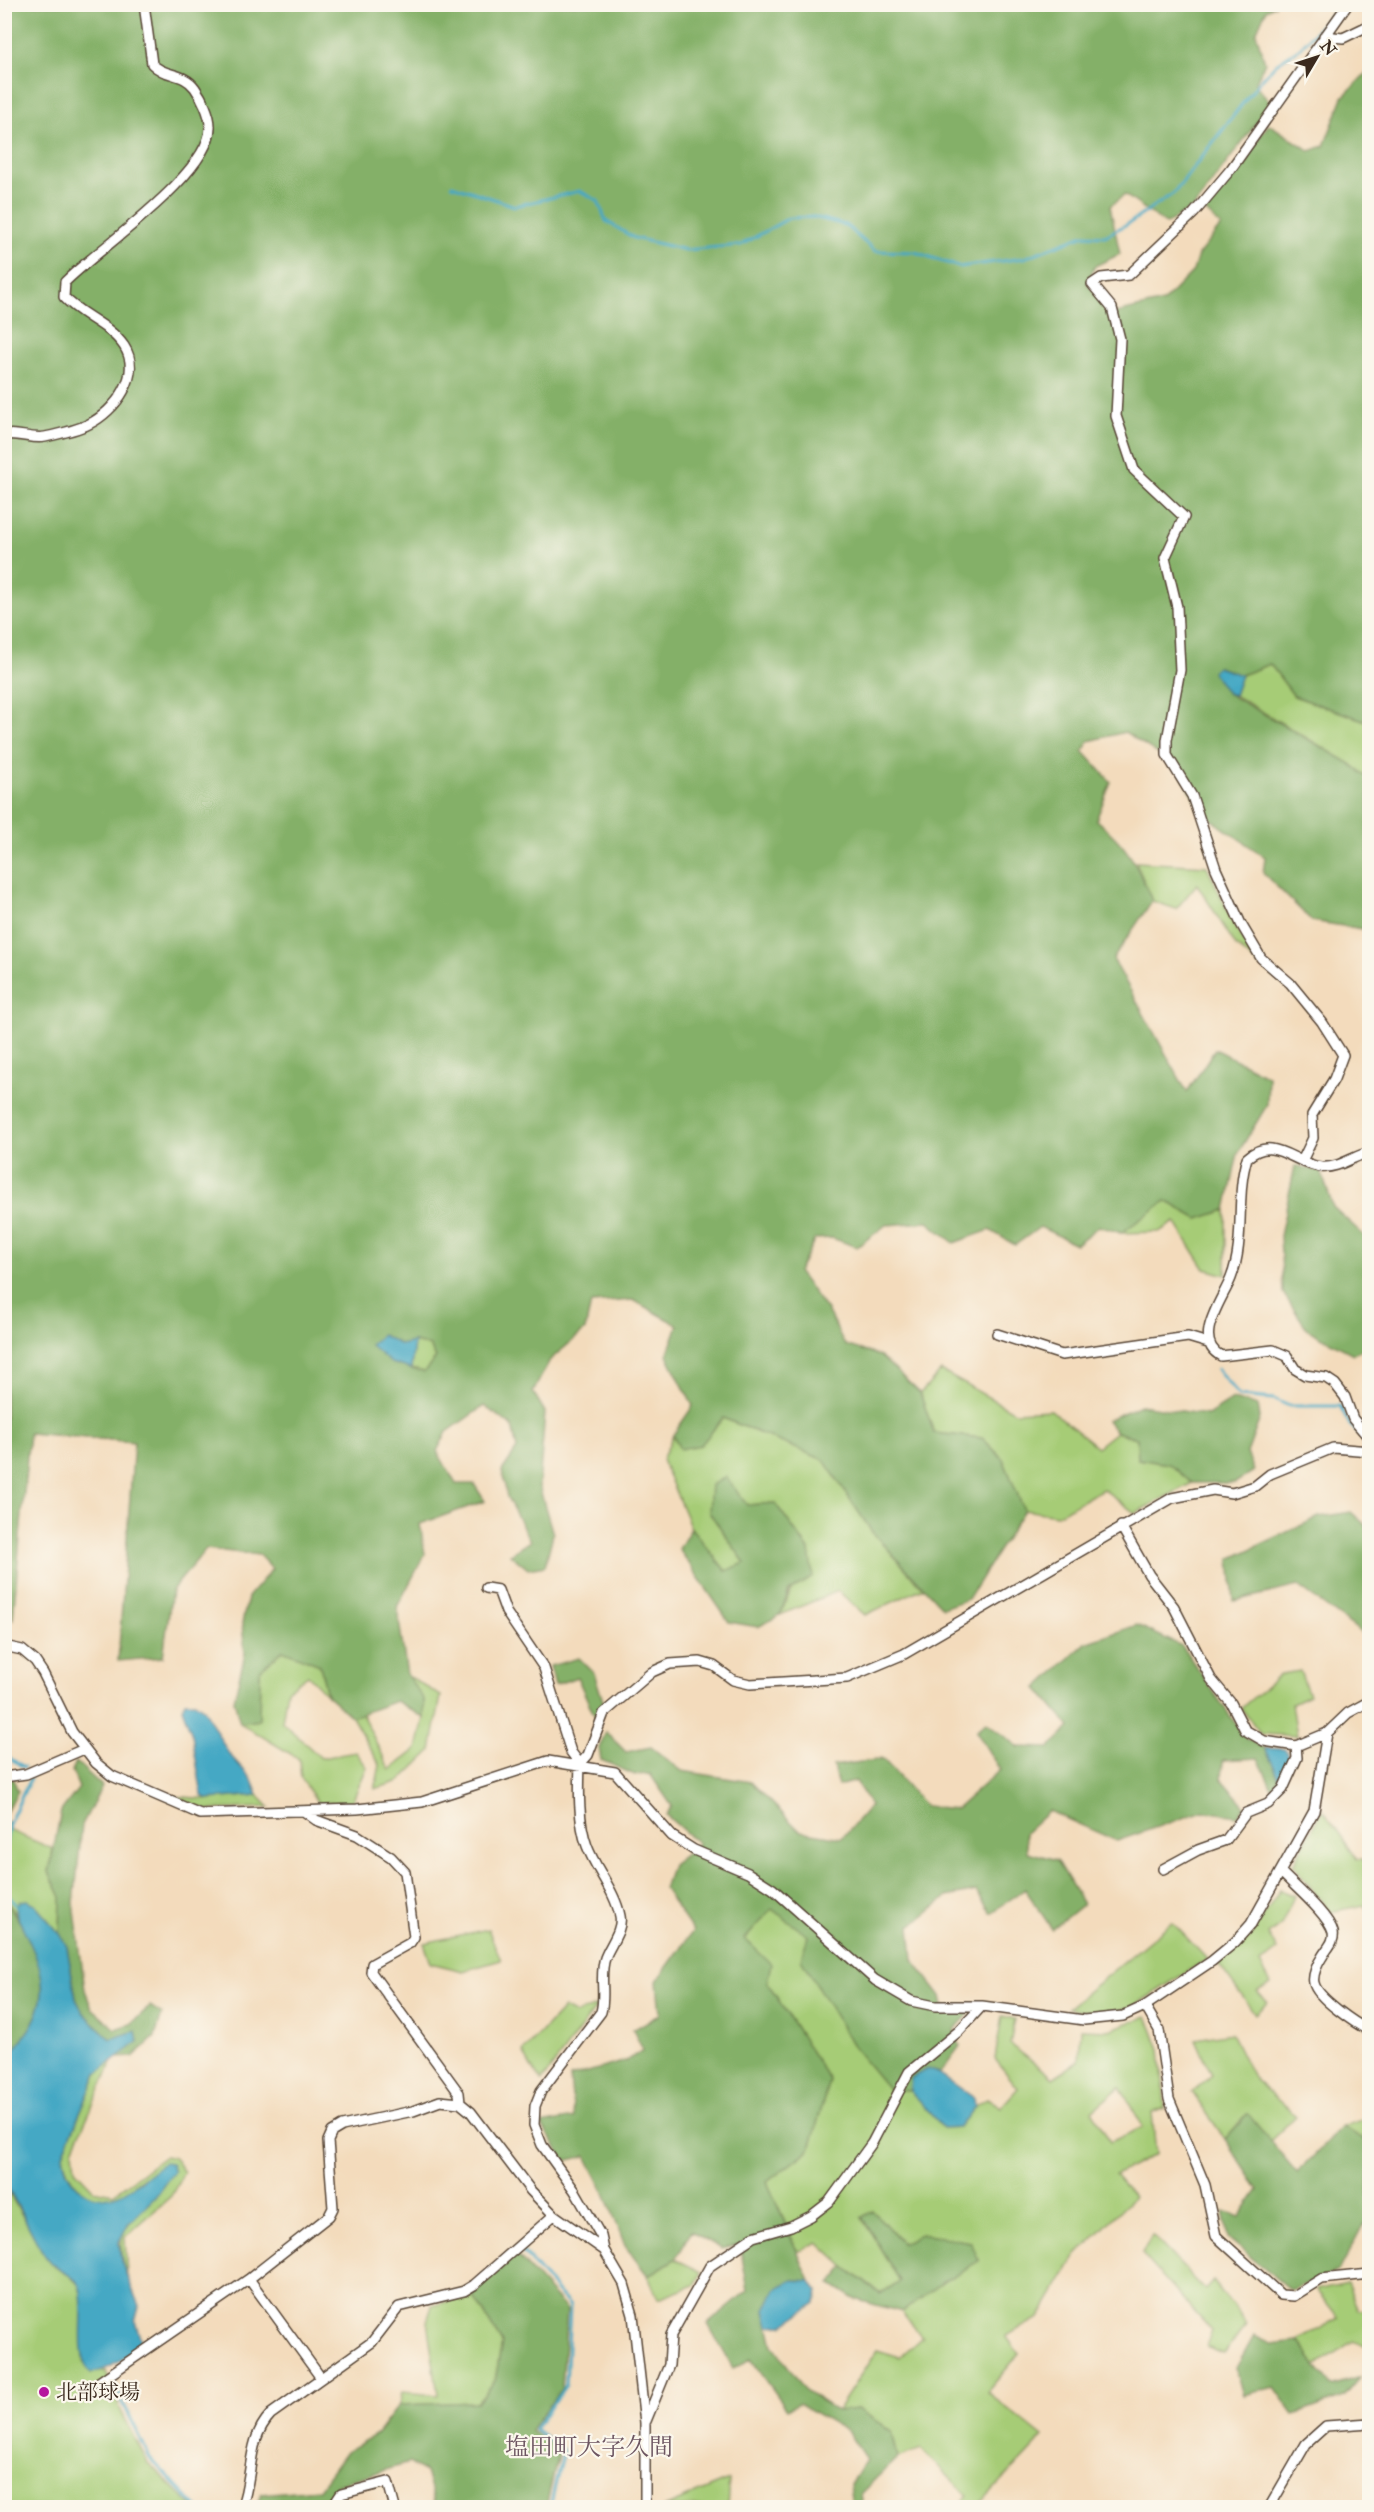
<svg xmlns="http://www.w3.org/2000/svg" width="1374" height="2512" viewBox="0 0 1374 2512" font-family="'IM FELL Double Pica','Noto Serif JP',serif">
<rect width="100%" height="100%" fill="#fbf7ec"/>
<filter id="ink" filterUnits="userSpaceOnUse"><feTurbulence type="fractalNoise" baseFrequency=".0167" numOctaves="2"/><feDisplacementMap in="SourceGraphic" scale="12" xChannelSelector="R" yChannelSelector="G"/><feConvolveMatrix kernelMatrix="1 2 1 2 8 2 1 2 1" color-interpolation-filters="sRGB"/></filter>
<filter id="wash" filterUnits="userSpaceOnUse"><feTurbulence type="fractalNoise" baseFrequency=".008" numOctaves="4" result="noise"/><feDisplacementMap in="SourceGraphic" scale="24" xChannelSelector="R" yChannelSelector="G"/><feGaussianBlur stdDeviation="1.35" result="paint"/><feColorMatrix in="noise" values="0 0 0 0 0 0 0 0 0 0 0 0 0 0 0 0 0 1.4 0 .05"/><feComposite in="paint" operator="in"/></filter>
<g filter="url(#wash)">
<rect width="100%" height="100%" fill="#f3dbbc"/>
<path fill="#a6cc76" stroke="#707b4a" stroke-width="1.5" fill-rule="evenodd" d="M1270,664L1294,696L1369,722V779L1351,764L1234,695L1241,675Z
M1136,862L1207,866L1234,925L1261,967L1236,946L1197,884L1176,909L1152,901Z
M1166,1201L1198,1219L1226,1210V1275L1205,1269L1175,1222L1159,1232L1121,1233Z
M414,1342L430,1346L436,1358L425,1372L411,1369Z
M941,1371L1015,1412L1051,1410L1097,1447L1116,1432L1137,1438L1138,1459L1169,1464L1192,1483L1135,1513L1103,1489L1057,1515L1024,1510L1003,1459L982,1438L934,1433L920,1394Z
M723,1418L824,1460L872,1532L923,1588L865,1615L838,1591L780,1615L809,1550L775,1503L747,1505L710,1512L745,1563L726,1571L691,1528L662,1460L673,1435L680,1448Z
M283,1650L320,1665L327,1695L308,1675L287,1690L282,1722L321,1758L356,1752L367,1767L352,1802L318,1803L301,1778L299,1759L240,1723L259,1720L260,1670Z
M1300,1671L1309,1695L1292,1703L1297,1736L1261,1734L1241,1708L1281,1674Z
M407,1675L441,1696L431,1751L400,1781L375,1789L380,1765L352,1717L361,1712L390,1770L417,1749L424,1718V1700Z
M258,1795L269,1807L208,1810L171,1796L208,1799Z
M1323,1810L1357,1859L1369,1860V1910L1364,1905L1330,1912L1293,1865Z
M4,1818L11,1831L53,1849L49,1872L61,1897L60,1934L34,1904L16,1908L17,1916L5,1899Z
M1280,1890L1294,1896L1282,1924L1268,1934L1277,1950L1260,1963L1271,1984L1257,1991L1267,2003L1255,2014L1217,1962L1251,1936Z
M772,1908L809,1936L889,2090L910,2091L943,2128L959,2127L975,2106L987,2098L1001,2107L1018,2088L995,2059L1002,2016L1015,2019L1010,2044L1053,2078L1079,2061L1081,2029L1109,2030L1147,2016L1160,2049L1165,2108L1152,2113L1156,2154L1115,2175L1134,2197L1075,2257L1039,2318L1006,2336L1019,2354L987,2392L1043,2437L977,2507H959L967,2495L921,2449L897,2458L891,2431L858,2409L837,2411L877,2350L900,2357L922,2337L902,2312L946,2280L979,2260L902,2243L873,2211L862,2218L900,2281L881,2294L845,2267L818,2242L798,2252L767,2182L810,2149L829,2080L767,1982L745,1939ZM1120,2087L1143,2127L1110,2142L1092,2111Z
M1172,1922L1207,1959L1131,2008L1102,2013L1068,2008Z
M488,1929L501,1960L463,1971L431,1963L424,1943Z
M598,2005L542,2081L531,2067L523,2052L564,2008L576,2014Z
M1231,2033L1254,2079L1296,2116L1269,2142L1247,2114L1225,2139L1192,2092L1212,2075L1196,2039Z
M114,2058L73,2149L75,2170L94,2190L113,2194L165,2156L174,2158L184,2172L171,2196L125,2237L127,2278C112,2233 124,2227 155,2197L145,2176C137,2182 128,2191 119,2196C91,2211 65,2179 63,2154L97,2073Z
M1369,2117V2142L1342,2127Z
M4,2185L53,2266L69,2275L79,2285L83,2302V2361L91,2373L106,2371L120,2409L148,2463L194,2507H5Z
M1152,2235L1205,2290L1213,2281L1247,2324L1224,2354L1206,2347L1212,2331L1142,2254Z
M675,2259L702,2272L695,2285L658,2299L648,2276Z
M1347,2283L1358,2310L1369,2309V2348L1353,2341L1316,2365L1298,2341L1339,2318L1316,2290Z
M472,2294L502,2343L495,2381L477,2402L399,2405L402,2392L438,2395L427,2321L432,2306Z
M729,2480L727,2507H664Z"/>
<path fill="#84b067" stroke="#606d42" stroke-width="1.5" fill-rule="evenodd" d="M5,5H1276L1266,10L1256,33L1265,62L1255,84L1271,103L1194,207L1166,224L1125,195L1110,206L1120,254L1095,266L1087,283L1112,314L1163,302L1193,271L1198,255L1221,226L1204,210L1269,124L1310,151L1324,146L1343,97L1369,70V722L1294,696L1270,664L1241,675L1218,667L1227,693L1351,764L1369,779V930L1312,921L1263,873L1265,857L1202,813L1174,760L1160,755L1125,732L1089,741L1083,751L1111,782L1096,820C1129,847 1136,863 1152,901L1113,959L1187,1092L1215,1049L1268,1076L1267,1105L1238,1153L1226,1210L1198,1219L1166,1201L1121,1233L1099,1226L1076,1244L1040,1227L1015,1245L990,1230L954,1243L928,1222L886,1225L857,1247L832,1238L815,1239L798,1272L828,1312L845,1345L880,1356L920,1393L934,1433L982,1438L1003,1459L1024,1510L968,1599L943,1608L872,1532L824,1460L723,1418L701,1445L680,1449L673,1435L693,1406L667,1355L678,1325L633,1300L591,1303L585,1330L550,1360L533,1392L545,1412L539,1486L553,1534L545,1566L528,1569L510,1554L530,1541L507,1497L502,1471L517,1449L512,1426L484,1406L447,1432L437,1451L456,1484H474L485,1501L420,1524L425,1554L397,1607L407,1675L424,1700V1718L396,1701L352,1717L327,1695L320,1665L283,1650L260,1670L259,1720L240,1723L234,1700L245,1654L242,1623L248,1597L272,1569L259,1555L206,1549L172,1590L163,1657L118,1661L134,1442L29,1433L13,1619L5,1612ZM382,1335L401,1345L414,1342L430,1346L436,1358L424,1372L411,1369Z
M1295,1166L1321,1171L1333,1207L1369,1240V1347L1353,1354L1308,1330L1283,1293L1280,1236Z
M1233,1399L1258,1406L1260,1418L1247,1453L1254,1471L1235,1483H1192L1169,1464L1138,1459L1137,1438L1116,1432L1107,1420L1140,1405L1208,1415Z
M726,1477L747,1505L775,1503L809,1550L813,1577L789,1591L780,1615L758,1627L729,1622L679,1549L691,1528L726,1571L745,1563L709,1512L711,1485Z
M1351,1512L1369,1528V1638L1298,1586L1234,1601L1230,1559L1319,1517Z
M1137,1625L1182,1646L1246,1739L1265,1748L1279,1777L1273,1790L1258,1758L1223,1760L1222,1780L1245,1806L1238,1816L1203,1811L1117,1841L1049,1811L1025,1833L1027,1852L1057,1860L1083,1904L1052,1929L1025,1889L991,1913L976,1891L947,1897L910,1926L913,1960L941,1996L944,2011L970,2013L954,2030L960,2046L940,2073L927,2070L912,2078L910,2091L889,2090L855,2049L801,1959L808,1936L772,1909L745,1939L771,1964L767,1982L829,2080L810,2149L767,2182L810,2281L793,2280L765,2311L773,2346L806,2391L837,2411L858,2409L891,2431L897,2458L861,2493L863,2507H853L850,2485L866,2459L847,2431L799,2403L787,2409L751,2359L733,2368L708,2324L748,2290L740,2245L722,2249L691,2231L675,2259L648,2276L625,2246L606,2195L586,2156L565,2161L541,2124L574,2118L570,2077L626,2061L643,2050L633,2030L660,2014L657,1981L693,1931L664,1889L672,1865L699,1844L666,1815L672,1806L650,1774L635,1775L601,1760L599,1748L606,1732L626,1752L651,1747L682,1771L751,1782L800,1831L842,1838L870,1806L856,1781L838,1786L833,1766L883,1759L925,1806L956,1809L1000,1770L976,1731L986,1722L1019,1747L1050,1748L1070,1727L1037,1688L1086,1643Z
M579,1658L594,1673L604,1704L595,1717L577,1677L555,1685L550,1666Z
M76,1762L102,1786L82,1825L74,1903L85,1990L92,2008L116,2029L131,2024L150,2006L162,2014L155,2037L133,2057L114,2058L137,2042L110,2039L83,2012L76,1999L67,1947L60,1934L61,1897L49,1872L61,1811L79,1788L72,1771Z
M13,1779L18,1791L5,1814V1780Z
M4,1899C36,1942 60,1986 26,2035C19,2044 14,2053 5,2059Z
M1248,2114L1297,2173L1342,2127L1369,2142V2225H1363L1338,2272L1290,2290L1228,2238L1223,2211L1240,2217L1259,2190L1225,2139Z
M873,2211L902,2243L921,2234L971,2242L979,2261L946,2280L902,2312L854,2299L831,2284L845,2267L880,2294L900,2281L862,2217Z
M516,2254L567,2310L562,2388L531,2430L559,2450L546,2507H436L426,2472L409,2463L338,2484L325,2500L292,2507H256L261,2494L319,2489L346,2452L377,2434L399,2405L478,2402L495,2381L502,2343L472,2294Z
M1254,2336L1271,2344L1298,2341L1332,2386L1360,2377L1343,2397L1294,2415L1274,2387L1244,2395L1236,2368Z"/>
<path fill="#44a8c4" stroke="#406971" stroke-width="1.5" d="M1217,667L1241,675L1234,695L1227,693L1212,672Z
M382,1335L401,1345L414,1342L411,1369L391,1363L370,1345Z
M185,1702H195L204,1709L229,1754L251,1778L258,1795L208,1799L202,1796L192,1735L182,1708Z
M1265,1748L1285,1749L1291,1759L1279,1777Z
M27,1900L34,1904L60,1934L67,1947L76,1999L83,2012L110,2039L136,2031L138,2042L97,2073L63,2154C64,2170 70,2181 82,2190C112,2213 140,2179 164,2163L171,2164L174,2171L155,2197L128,2224L119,2242L121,2261L139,2306L135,2321L141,2340C128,2356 111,2370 91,2373C74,2359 86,2311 80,2288C76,2274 58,2272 49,2261C31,2238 23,2209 5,2185V2059C14,2053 19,2044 26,2034C57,1990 38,1959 17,1916L16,1908L20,1901Z
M927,2069L940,2074L974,2098L975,2106L959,2127L943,2128L910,2091L911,2078Z
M793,2280L810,2281L818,2291L816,2303L783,2325L769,2326L765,2310L775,2289Z"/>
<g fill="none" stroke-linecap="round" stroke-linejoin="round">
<path stroke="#44a8c4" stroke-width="3" d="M452,185L515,206L580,191L598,201L606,221L634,238L686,250L741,245L789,218L814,217L845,225L875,251L915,252L959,267L1024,258L1084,235L1105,236L1131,222L1174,193L1260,81L1276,64L1300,48L1341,4
M1217,1369L1239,1396L1274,1399L1289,1406H1340L1350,1425L1370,1444
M4,1755L24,1767
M4,1852L9,1824L30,1779
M4,1889L19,1910
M520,2249L570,2306L566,2385L535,2429L563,2450L550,2508
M114,2384L150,2458L198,2508"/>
</g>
</g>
<g filter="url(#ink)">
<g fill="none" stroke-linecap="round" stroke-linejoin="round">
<g stroke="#574536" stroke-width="12">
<path id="minor" d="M1324,36L1343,38L1370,25
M4,435C18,432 32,440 45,437C59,434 77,430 89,424C115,411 143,375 124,346C109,324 81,316 64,297L65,282C96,250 212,173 210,126C210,114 202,98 195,88C184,72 164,77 152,64L144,4
M1370,1152C1353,1156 1338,1169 1321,1167C1293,1164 1274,1134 1247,1158C1235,1196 1246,1240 1231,1278C1223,1299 1191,1340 1221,1356L1273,1350L1287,1356L1295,1369L1305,1375L1326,1378L1335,1384L1345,1397L1353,1419L1370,1439
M1302,1161L1313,1138L1312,1115L1334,1079L1343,1055L1322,1022L1290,983L1261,958L1241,924L1216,869L1192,796L1167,755V740L1180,670L1177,607L1165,558L1184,517L1134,470L1116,416L1120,339L1112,308L1092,284L1101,278L1129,275L1194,213L1231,169L1348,4
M997,1334L1062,1355L1188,1337L1208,1343
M1121,1526L1149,1575L1174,1607L1211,1679L1231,1703L1245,1730L1264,1741L1296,1746L1327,1733L1348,1713L1370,1701
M486,1588L498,1590L506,1612L544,1668L571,1752L580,1764
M4,1646L22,1650L35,1661L43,1673L72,1732L96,1763L112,1776L200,1814L357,1809L422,1802L548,1761L615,1772L672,1836L694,1850L748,1873L773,1889L875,1980L911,2001L935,2006H982L1084,2020L1123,2016L1145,2006L1212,1961L1235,1942L1251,1924L1314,1811L1327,1733
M4,1777L26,1774L84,1749
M305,1812L316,1820L357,1835L391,1857L405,1872L414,1937L410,1943L372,1964L371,1972L459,2093L460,2103
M1163,1869L1198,1850L1226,1840L1246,1813L1268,1804L1283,1789L1297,1758L1296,1746
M1281,1872C1294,1886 1328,1914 1333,1932C1335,1942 1327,1948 1322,1957C1318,1963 1312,1975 1314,1983C1317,1998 1356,2024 1370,2031
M1145,2006L1159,2030L1169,2099L1205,2185L1216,2236L1281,2295L1294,2296L1321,2279L1370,2274
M249,2279L321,2378
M99,2382L249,2279L329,2216L333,2208L328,2141L332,2132L342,2126L413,2111L440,2101L460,2103L471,2112L531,2191L554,2215L604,2250
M646,2421L669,2365L671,2335L710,2266L753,2237L791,2226L811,2216L829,2202L872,2143L909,2072L959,2031L982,2006
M241,2508C254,2476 246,2440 271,2414L372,2342L399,2307L464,2291L474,2285L554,2215
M336,2508L335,2503L341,2494L388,2482L395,2508
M645,2508V2423L633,2315L624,2284L604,2250L601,2236L575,2191L542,2145L534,2125L535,2106L541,2091L601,2012C606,1994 599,1976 605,1958C609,1946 623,1930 620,1916C615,1891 596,1870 587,1846C578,1822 579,1789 580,1764L588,1755L604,1713L652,1672L670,1664L700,1662L714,1666L733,1680L750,1684L847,1678L904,1654L1172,1498L1213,1490L1232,1493L1255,1486L1270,1474L1333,1448L1370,1451
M1269,2508L1306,2444L1326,2426L1370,2423"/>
</g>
<use href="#minor" stroke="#fff" stroke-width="9"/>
</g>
</g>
<circle fill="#b5179e" stroke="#fbf7ec" stroke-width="2" cx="44" cy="2392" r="6"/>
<g text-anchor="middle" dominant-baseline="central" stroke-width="4.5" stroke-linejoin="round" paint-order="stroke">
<g font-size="21" fill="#3b2a1e" stroke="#fbf7ec" text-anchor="start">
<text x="56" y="2392">北部球場</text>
</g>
<g font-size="24" fill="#6d5662" stroke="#fbf7ec">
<text x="589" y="2447">塩田町大字久間</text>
</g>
</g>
<rect width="1374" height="2512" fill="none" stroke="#fbf7ec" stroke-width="24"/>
<g transform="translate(1317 57) rotate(51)" stroke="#fbf7ec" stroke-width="4.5" paint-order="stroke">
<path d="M0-4.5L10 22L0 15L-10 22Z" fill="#3b2a1e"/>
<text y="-9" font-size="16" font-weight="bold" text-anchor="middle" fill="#3b2a1e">N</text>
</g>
</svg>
